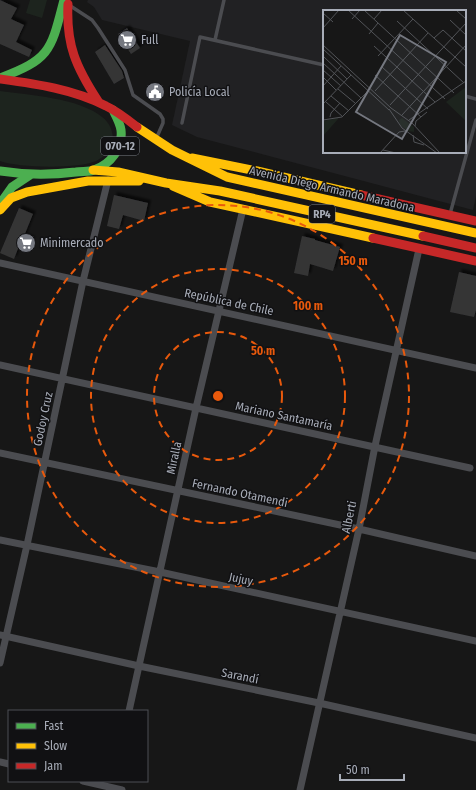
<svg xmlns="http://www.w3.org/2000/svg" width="476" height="790" viewBox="0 0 476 790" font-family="'Fira Sans Condensed',sans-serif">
<defs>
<filter id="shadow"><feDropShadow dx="3" dy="-3" stdDeviation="1" flood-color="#0009"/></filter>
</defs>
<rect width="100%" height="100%" fill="#171717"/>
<path fill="#212123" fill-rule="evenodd" d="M88,0H476V196L473,210L197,137L172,125L190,41L102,20L94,7L87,2ZM324,11H465V152H324Z"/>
<path fill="#1d241e" d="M30,0H47L42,18L26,13Z
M0,91C29,95 79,98 102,117C110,123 113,131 113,141C112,150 104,157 96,161C79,169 18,168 0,161Z"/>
<path fill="#353536" filter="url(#shadow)" d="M0,0L17,8L11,19L24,25L16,42L32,50L29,57L0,44Z
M127,28L140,48L131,54L118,34Z
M105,45L122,71L124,78L114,84L95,52Z
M114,195L148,203L144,221L123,215L119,229L107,226Z
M19,208L33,214L24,236L32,239L29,250L19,246L14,259L0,253Z
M302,236L315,239V240L340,247L333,271L310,264L308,276L294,273Z
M459,272L476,276V310L474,317L450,312Z"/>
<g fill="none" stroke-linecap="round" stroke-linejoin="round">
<path stroke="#4b4c50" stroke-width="3.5" d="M69,5L92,20L98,28L125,70L133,95L160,114L163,119V123L156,139
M215,40L224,0
M465,96L476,99
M182,123L200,37L324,65
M450,214L476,120"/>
<path stroke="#4b4c50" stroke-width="7" d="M0,263L476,368
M0,365L470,468
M0,453L359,529L476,556
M0,540L160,572L476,641
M0,635L139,666L319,703L476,738
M0,663L27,545L83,281L108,180
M129,711L196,408L243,209
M0,762L9,764
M83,781L122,790
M300,790L359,529L375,446L419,249"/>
<path stroke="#4caf50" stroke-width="9" d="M0,78C51,59 51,50 64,0
M0,171C25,175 51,175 76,172C82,171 89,172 94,170C111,164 123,148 121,130C120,123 116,116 113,110
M0,204L12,187L30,175"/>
<path stroke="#ffc107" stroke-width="9" d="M137,127L172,150L227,177L476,233
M192,158L257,171L361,195
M93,170L118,172L166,183L220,191L423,236
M173,186L210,202L373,238
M0,210L11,198L27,192L88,181H139"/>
<path stroke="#c62828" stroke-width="9" d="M68,4C66,45 76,67 98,101
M0,79C36,84 73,89 106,106C117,111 127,119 137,127
M361,195L476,221
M423,236L476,248
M373,238L476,261"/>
</g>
<g fill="none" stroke="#e8590c" stroke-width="2" stroke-dasharray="7 5">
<circle cx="218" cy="396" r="64"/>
<circle cx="218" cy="396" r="127"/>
<circle cx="218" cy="396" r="191"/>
</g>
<defs>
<g id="supermarket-disc" transform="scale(1)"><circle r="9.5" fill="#757880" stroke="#111113"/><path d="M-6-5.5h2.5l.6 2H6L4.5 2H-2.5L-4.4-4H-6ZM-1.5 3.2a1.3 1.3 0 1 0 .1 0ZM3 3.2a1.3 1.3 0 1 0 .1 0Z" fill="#fff"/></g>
<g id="civic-disc" transform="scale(1)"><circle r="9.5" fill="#757880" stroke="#111113"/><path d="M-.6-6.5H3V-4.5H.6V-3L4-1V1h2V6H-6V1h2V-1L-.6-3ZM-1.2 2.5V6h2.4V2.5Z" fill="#fff"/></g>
</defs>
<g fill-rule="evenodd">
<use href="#supermarket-disc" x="127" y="40"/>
<use href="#civic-disc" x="155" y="92"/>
<use href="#supermarket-disc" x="26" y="243"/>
</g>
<g text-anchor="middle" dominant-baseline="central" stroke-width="3" stroke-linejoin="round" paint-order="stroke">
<g fill="#111113" stroke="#7b7e86" stroke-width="1">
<rect x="101" y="137" width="38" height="18" rx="3"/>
<rect x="309" y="205" width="26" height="18" rx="3"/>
</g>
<g font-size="11" font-weight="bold" fill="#a8adb8">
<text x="120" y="146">070-12</text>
<text x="322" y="214">RP4</text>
</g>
<g font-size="12" fill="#a8adb8" stroke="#111113" text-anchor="start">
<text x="141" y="40">Full</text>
<text x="169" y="92">Policía Local</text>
<text x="40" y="243">Minimercado</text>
</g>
<g font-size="12" fill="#a8adb8" stroke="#111113">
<text transform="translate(332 189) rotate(13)">Avenida Diego Armando Maradona</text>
<text transform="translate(229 302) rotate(12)">República de Chile</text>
<text transform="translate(284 416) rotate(12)">Mariano Santamaría</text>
<text transform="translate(43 419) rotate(-78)">Godoy Cruz</text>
<text transform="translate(174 458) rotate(-78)">Miralla</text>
<text transform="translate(240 493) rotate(12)">Fernando Otamendi</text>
<text transform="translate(349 517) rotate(-78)">Alberti</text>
<text transform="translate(241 579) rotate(12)">Jujuy</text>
<text transform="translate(240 676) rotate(11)">Sarandí</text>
</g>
</g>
<g transform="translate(323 10)">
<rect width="143" height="143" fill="#171717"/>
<path d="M143,77V111L123,92ZM15,108V109L0,126V111ZM79,108L91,117V122L85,121L77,115L76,110Z" fill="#1d241e"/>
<path fill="none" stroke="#515357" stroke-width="1" d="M25,0L122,89M41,0L131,83M80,0L143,57M133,0L143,9M0,3L10,12M29,9L37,0M51,9L59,0M127,10L143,25M74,11L141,73M0,18L16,0M46,24L55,13M111,28L120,20L143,41M0,35L68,98L89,113L117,143M51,36L112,92M0,39L66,100M0,46L24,69M55,46L90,9M0,53L38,88M59,57L105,99M0,60L18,76M52,65L98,107M0,67L13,80M0,76L18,56M15,79L32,93M52,81L105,23M8,86L26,101M3,92L20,107M0,94L28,65M67,95L143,13M66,99L79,118L114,143M79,105L143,35M7,107L8,103L17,93M0,110L19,107L45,81M86,110L143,71M92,116L93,111L104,102M90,125L91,132L101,135M60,140L73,143M57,143L76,122L82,121"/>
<path fill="#757880" fill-opacity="0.15" stroke="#757880" stroke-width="2" d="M77,25L123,52L79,129L33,102Z"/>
<rect width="143" height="143" fill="none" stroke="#a8adb8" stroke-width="2"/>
</g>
<circle cx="218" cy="396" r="6" fill="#e8590c" stroke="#111113" stroke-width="2"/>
<g font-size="12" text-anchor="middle" font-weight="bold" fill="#e8590c" stroke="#111113" stroke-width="3" stroke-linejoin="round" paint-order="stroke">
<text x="353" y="265">150 m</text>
<text x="308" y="310">100 m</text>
<text x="263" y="355">50 m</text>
</g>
<rect x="8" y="710" width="140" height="72" fill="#111113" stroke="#4d4f55"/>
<rect x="16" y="723" width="20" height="6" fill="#4caf50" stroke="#4d4f55"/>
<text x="44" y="730" font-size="12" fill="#a8adb8">Fast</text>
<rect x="16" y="743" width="20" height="6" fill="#ffc107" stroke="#4d4f55"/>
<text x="44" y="750" font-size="12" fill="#a8adb8">Slow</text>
<rect x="16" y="763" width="20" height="6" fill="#c62828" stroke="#4d4f55"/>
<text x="44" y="770" font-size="12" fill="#a8adb8">Jam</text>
<path d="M340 774v6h64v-6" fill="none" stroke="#a8adb8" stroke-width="2"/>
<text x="346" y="774" font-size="12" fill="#a8adb8" stroke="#111113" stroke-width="3" paint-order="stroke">50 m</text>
</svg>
